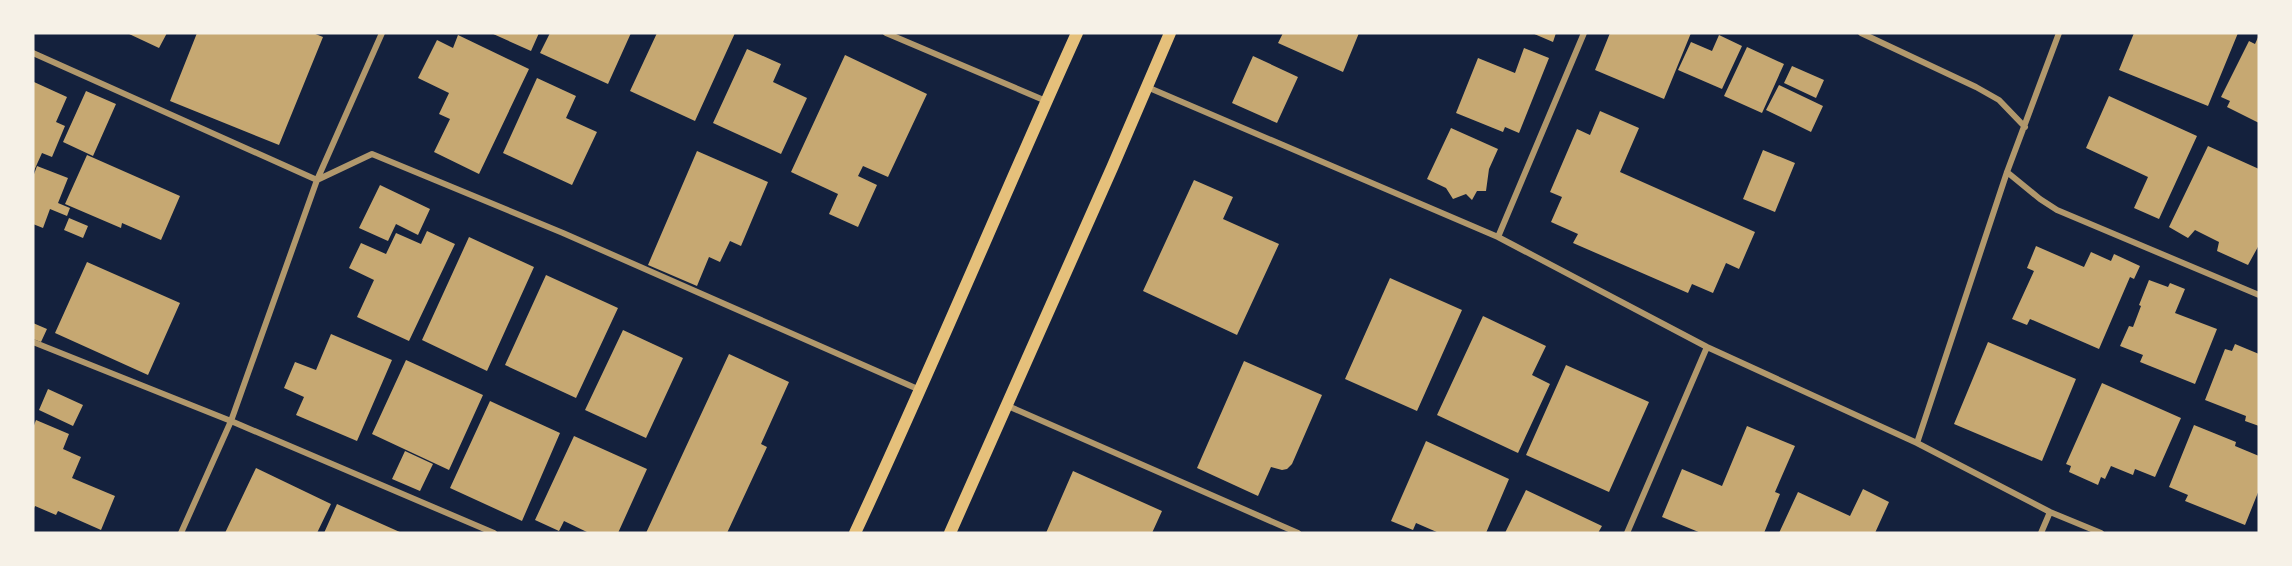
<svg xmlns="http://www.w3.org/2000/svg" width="2292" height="566" viewBox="0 0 2292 566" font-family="Roboto,sans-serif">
<rect width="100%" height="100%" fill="#14213d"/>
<path fill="#c6a872" d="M127,33H167L159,48Z
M197,33H313L323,37L279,145L170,101Z
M491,33H539L531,51Z
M550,33H631L608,84L540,53Z
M657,33H735L695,121L630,91Z
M1283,33H1359L1343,72L1278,43Z
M1532,33H1556L1553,42Z
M1610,33H1691L1664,99L1595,70Z
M2134,33H2238L2208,106L2119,70Z
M458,35L529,69L479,174L434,152L450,119L439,114L449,93L418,78L437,40L453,48Z
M1719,35L1742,46L1722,89L1678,70L1691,42L1712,51Z
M2259,35V123L2227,107L2230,101L2221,97L2249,41L2255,44Z
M1747,47L1784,64L1762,113L1724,96Z
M1524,48L1549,58L1519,133L1505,127L1503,132L1456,113L1478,58L1515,73Z
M747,49L781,64L773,82L807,98L781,154L713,123Z
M845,55L927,94L888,177L863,166L858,176L877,185L858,227L829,214L838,194L791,172Z
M1253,56L1298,77L1277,123L1232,103Z
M1792,66L1824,80L1816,98L1784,83Z
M537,78L576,96L566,118L597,132L572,185L503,153Z
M34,82L67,97L56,122L65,126L52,157L42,153L33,173Z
M1779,85L1823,106L1811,132L1766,110Z
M86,91L116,104L93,156L63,142Z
M2109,96L2197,136L2159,219L2134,208L2148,177L2086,148Z
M1600,111L1639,128L1620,172L1755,232L1739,269L1726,263L1713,293L1692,284L1688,293L1573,243L1578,234L1551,222L1562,197L1550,192L1577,129L1590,135Z
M1451,128L1498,149L1489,169L1486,191H1477L1472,200L1466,194L1453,199L1446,188L1427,179Z
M2208,146L2259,169V245L2248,265L2217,251L2219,242L2195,230L2188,238L2169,227Z
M1763,150L1795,163L1775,212L1743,199Z
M697,151L768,182L741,246L730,241L720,262L709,257L697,286L648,265Z
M87,155L180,196L161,240L122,223L121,228L65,204Z
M37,166L68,178L58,203L70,208L67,216L50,209L43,228L33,224V177Z
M1194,180L1233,197L1223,219L1279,244L1237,335L1143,291Z
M380,185L430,209L418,235L396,224L388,241L359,228Z
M69,218L88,226L83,238L64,230Z
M427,231L455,244L409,341L357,317L374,280L349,268L361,243L386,254L396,233L421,244Z
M469,237L534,267L487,371L422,340Z
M2036,246L2084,267L2091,252L2111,261L2114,254L2140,266L2134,279L2130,277L2099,349L2030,319L2027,325L2012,319L2034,271L2027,268Z
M87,262L180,303L148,375L55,333Z
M546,275L618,308L576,398L505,365Z
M1390,278L1462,310L1417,411L1345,379Z
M2149,280L2168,287L2170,283L2185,289L2175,313L2217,329L2195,384L2140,362L2143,355L2120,346L2129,326L2133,327L2141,306L2139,305Z
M1483,316L1546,346L1532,375L1550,384L1518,453L1437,415Z
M33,323L47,329L41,342L33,339Z
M623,330L683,358L646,438L585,410Z
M331,334L392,360L357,441L296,415L304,397L284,388L295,362L316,370Z
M1988,342L2076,379L2042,461L1954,424Z
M2235,344L2259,354V426L2245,421L2246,416L2205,400L2225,349L2232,351Z
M729,354L789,382L761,444L767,447L727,533H646Z
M406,360L483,395L449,470L372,434Z
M1244,361L1322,395L1292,464L1287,469L1282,470L1271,467L1258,496L1197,468Z
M1566,365L1649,402L1609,492L1526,455Z
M2102,383L2181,418L2155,477L2135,469L2133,475L2111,466L2105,479L2101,477L2098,485L2069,472L2071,466L2066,464Z
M48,389L83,405L73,426L39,410Z
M490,401L560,433L522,521L450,488Z
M36,420L69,434L63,449L81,457L72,478L115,496L101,530L58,511L56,515L35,506L33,510V428Z
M2194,425L2236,442L2235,446L2259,456V490L2245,525L2185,501L2188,495L2169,487Z
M1747,426L1795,446L1775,492L1780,494L1764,533H1701L1662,517L1682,469L1722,486Z
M574,436L647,469L618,533H589L564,521L559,531L535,520Z
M1426,441L1509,479L1486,533H1439L1416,523L1413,530L1391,521Z
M405,451L433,464L420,491L392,479Z
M256,468L331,504L317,533H225Z
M1073,471L1162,511L1152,533H1046Z
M1863,489L1889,502L1875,533H1779L1798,492L1850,516Z
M1526,490L1602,526L1598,533H1505Z
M337,504L402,533H324Z"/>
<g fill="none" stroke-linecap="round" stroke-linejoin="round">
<path stroke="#b1986c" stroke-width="6" d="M886,33L1046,101
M1861,33L1976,87L1999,100L2025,127
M33,53L317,180L372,154L563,233L920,390
M1147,87L1498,237L1707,347L1917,443L2050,512L2101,533
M2007,172L2040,199L2057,210L2259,295
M1498,237L1584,33
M33,342L231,421L494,533
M1008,406L1298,533
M1917,443L2007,172L2059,33
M181,533L231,421L317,180L382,33
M1627,533L1707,347
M2041,533L2050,512"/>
<path stroke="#e5c07b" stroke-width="12" d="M855,533C932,368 1002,199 1077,33
M950,533L1112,168L1170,33"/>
</g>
<rect width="2292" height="566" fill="none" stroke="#f6f1e7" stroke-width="69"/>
</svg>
